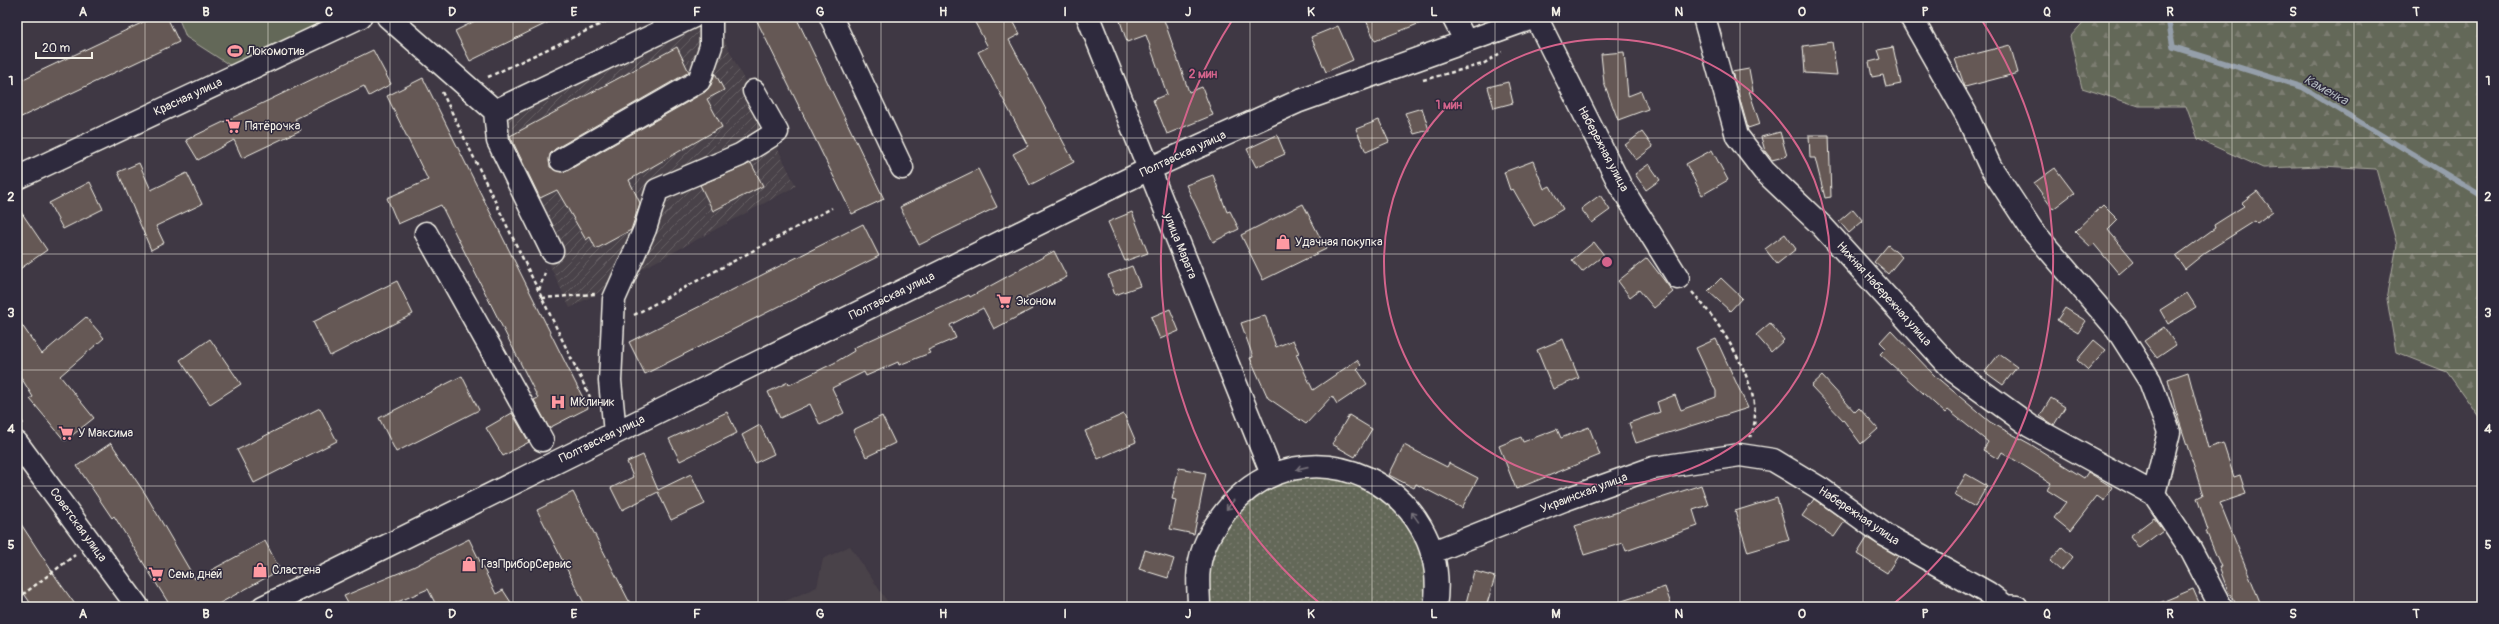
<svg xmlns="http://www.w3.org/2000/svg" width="2499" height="624" viewBox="0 0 2499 624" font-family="Pangolin,sans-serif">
<defs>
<pattern id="industrial-furrows" width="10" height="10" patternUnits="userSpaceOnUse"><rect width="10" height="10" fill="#4a4249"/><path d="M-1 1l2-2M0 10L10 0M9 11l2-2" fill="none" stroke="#655e63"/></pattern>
<pattern id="forest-firs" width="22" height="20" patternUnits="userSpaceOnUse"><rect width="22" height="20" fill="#646759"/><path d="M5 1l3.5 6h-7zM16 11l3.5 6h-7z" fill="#7b7d71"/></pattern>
<pattern id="park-dots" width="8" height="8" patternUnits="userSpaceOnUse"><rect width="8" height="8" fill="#646759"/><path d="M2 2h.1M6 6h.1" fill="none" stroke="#7b7d71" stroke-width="1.8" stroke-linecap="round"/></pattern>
</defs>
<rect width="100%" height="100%" fill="#3f3844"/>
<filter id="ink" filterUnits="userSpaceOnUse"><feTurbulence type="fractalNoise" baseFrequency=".025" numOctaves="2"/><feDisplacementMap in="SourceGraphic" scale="8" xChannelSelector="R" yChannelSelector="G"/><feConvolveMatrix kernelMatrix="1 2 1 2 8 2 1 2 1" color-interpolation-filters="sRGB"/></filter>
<g filter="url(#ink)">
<path fill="#4a4249" d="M850,546L891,607H772L817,587L823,559Z"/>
<path fill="url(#industrial-furrows)" d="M713,17L796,186L570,308L486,129Z"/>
<path fill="#646759" stroke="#acaca0" d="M178,17H333L231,66L186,37Z"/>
<path fill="url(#forest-firs)" stroke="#acaca0" d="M2088,17H2482V421L2447,372L2396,352L2387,299L2397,245L2376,169L2322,166L2263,168L2198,139L2186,106H2139L2082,88L2070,37Z"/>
<path fill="url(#park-dots)" stroke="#acaca0" d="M1351,470L1416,516L1435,607H1199L1212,528L1272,474Z"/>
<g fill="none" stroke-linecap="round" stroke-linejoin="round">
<path stroke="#959faa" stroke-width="5.5" d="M2168,17L2173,47L2302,87L2482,196"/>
</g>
<path fill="#655954" stroke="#f4f1e8" d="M154,17H167L179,42L17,119V82Z
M483,17H559L470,61L455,31Z
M755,17H796L884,199L852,214Z
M972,17H1011L1020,34L1009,40L1074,162L1030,185L1013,154L1028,146L978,52L988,47Z
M1130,17H1163L1189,92L1202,87L1213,115L1167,134L1153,100L1167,94L1146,35L1127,42L1120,21Z
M1375,17H1433V18L1375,41L1366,20Z
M1338,26L1353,60L1326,72L1311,37Z
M1832,42L1837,75L1805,73L1803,46Z
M2010,45L2018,73L1965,87L1955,59Z
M677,47L689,72L555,149L550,154V167L561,172L567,171L705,92L711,85L715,73L724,90L707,99L722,127L629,180L640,203L631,230L596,249L590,237L586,240L557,190L540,198L510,136Z
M1893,47L1901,84L1886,87L1883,75L1872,77L1869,62L1881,59L1878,50Z
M373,50L391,84L369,96L364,86L295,119L301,130L242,158L234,140L198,160L186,140Z
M1624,52L1628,96L1641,91L1648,109L1618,120L1604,83L1601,54Z
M1749,69L1753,91H1749L1760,124L1748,128L1732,72Z
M423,78L588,408L549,428L534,400L538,398L441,205L398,224L387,198L428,180L387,96Z
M1508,82L1513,103L1494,108L1488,87Z
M1422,108L1429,130L1414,134L1405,113Z
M1379,120L1389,142L1366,152L1356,129Z
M1642,132L1653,147L1636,160L1625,145Z
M1780,132L1787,156L1772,160L1765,151L1761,137Z
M1277,135L1285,154L1256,167L1247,149Z
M1809,135H1829L1831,197L1825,198L1815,158H1810Z
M1712,150L1728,180L1702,195L1686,164Z
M1533,161L1544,189L1550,186L1563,209L1534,226L1513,189L1510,190L1504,172Z
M139,163L151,190L187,173L202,204L156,226L164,243L151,250L118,172Z
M751,163L763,186L713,211L700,185Z
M1649,164L1660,180L1646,190L1635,174Z
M2055,168L2074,193L2053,209L2034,183Z
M978,169L997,207L919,245L900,207Z
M1213,175L1227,212L1230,211L1239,229L1213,242L1186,185Z
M90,182L103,209L63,229L49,203Z
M2257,191L2273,211L2257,223L2255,221L2206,252L2185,269L2176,256L2215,228L2214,225L2244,206L2241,203Z
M1600,195L1610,210L1592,223L1581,209Z
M1303,204L1326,249L1263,280L1241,235Z
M2103,205L2118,220L2108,230L2134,261L2119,274L2094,244L2091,247L2075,232Z
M17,206L47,250L17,271Z
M1853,209L1863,221L1849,233L1839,221Z
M1132,212L1148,253L1125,261L1108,222Z
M863,224L879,256L645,374L629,342Z
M1785,234L1796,249L1777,264L1765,249Z
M1594,242L1604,255L1582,272L1572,260Z
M1888,245L1902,257L1888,274L1874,262Z
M1054,251L1067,277L1026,297L1032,309L994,329L983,308L950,325L956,338L928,350L930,353L899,365L898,362L866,376L864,372L832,388L844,413L820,425L810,404L780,418L768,392L788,382L789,385L834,363L854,351L853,348L969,295L970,297Z
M1647,258L1673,292L1654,308L1639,290L1630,297L1618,281Z
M1132,266L1140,286L1115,295L1108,275Z
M1721,278L1742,298L1730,311L1708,291Z
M397,281L413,314L330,356L313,322Z
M2187,293L2196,307L2168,324L2160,310Z
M2065,308L2086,321L2078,333L2057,320Z
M1170,309L1179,331L1160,339L1151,317Z
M1265,315L1276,347L1293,340L1299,353L1296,354L1313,390L1357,360L1361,365L1357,369L1367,384L1337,404L1332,396L1306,424L1268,398L1250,358L1253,357L1241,323Z
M86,317L104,338L60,376L94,418L65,441L30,399L33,397L17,371V318L42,354Z
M1770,323L1784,340L1771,352L1756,335Z
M2164,327L2176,345L2157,358L2144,341Z
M1891,330L1935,376L1990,422L2030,444L2084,478L2088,472L2112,487L2104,501L2097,496L2070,531L2054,518L2066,502L2047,490L2051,483L2002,452L1998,459L1983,450L1988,442L1948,410L1945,413L1880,354L1886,348L1880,342Z
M210,339L241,384L210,404L180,360Z
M1563,339L1579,378L1553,389L1537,350Z
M1716,339L1748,408L1636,443L1629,423L1660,412L1657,402L1675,395L1681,410L1716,397V391L1696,348Z
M2094,340L2106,350L2088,370L2077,360Z
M1999,354L2017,367L2003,385L1985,372Z
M2188,372L2208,448L2223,443L2234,477L2240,475L2246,494L2220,503L2262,607H2238L2228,591L2219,567H2221L2206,531L2208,530L2197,498L2203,495L2175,408L2168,379Z
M462,376L479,410L396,452L379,418Z
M1822,376L1855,412L1859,408L1878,429L1861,444L1844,421L1811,386Z
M2051,398L2065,407L2054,425L2040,416Z
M320,408L337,441L254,483L237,450Z
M727,412L737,433L680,461L669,439Z
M512,413L529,442L503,456L486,428Z
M1124,414L1136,442L1098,459L1085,431Z
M1349,415L1372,429L1355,457L1332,444Z
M882,416L895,443L866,457L853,430Z
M760,425L774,454L755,463L742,435Z
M1589,427L1600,455L1516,489L1499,446L1521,437L1523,442L1557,429L1561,438Z
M111,443L146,495L195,579L265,541L280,570L213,607H171L114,516L112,518L77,466Z
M1404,445L1447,467L1449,463L1478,478L1462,508L1416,484L1414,488L1389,475Z
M643,455L658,490L691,474L705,504L671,520L658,492L622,510L611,488L633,477L627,462Z
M1179,468L1206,473L1194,534L1170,529L1176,500L1172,499Z
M1966,474L1987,486L1975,507L1954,495Z
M1701,485L1708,505L1693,510L1698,526L1626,551L1623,543L1584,555L1575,526Z
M573,492L632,607H586L537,510Z
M1777,498L1789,540L1748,552L1735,511Z
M1814,499L1845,521L1834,537L1802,516Z
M17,518L59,582L77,607H33L17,583Z
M2154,518L2163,530L2139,548L2130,536Z
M1867,538L1898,556L1887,573L1857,554Z
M469,539L496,594L503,590L514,607H437L428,589L386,607H350L344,596L413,567Z
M2062,547L2073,557L2061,571L2050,561Z
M1145,550L1174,559L1168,578L1139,569Z
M1474,571L1495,577L1486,607H1465Z
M1665,587L1672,607H1613V604Z
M2193,589L2201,607H2150Z"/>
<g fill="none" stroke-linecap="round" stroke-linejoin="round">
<g stroke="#f4f1e8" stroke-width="25">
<path id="minor" d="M388,17L495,111L692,17
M831,17L902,168
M1088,17L1272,474
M1453,17L1466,42
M1536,17L1620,185L1678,278
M1704,17L1737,136L1764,171L1822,226L1954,371L2030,426L2154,494L2190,548L2221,607
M1911,17L1966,114L1990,166L2032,230L2117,329L2150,381L2169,432L2154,494
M495,111L498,141L552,251
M561,160L699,81L711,46V17
M17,178L360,17
M426,233L542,440
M615,433L610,381L614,299L645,229L657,190L740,155L777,132L754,91
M1433,552L1564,500L1653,468L1740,455L1773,460L1821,489L1885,535L1988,593L2005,606L2017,607
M263,607L1149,169L1297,102L1535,17
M1199,607C1199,594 1197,580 1199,568C1201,547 1213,527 1226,511C1303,415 1454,486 1435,607"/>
</g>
<g stroke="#f4f1e8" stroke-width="25">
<path id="major" d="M17,443L138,607"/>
</g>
<path stroke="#f4f1e8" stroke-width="2.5" stroke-dasharray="4 3" stroke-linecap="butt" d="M488,77L616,17
M1423,80L1483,64L1502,52
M442,92L590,397
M539,290L546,270
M1692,292C1719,321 1771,396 1750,437
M542,298L595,294
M634,315L832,208
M17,415L23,424
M17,599L75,555"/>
<use href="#minor" stroke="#2f2a3d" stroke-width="22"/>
<use href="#major" stroke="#2f2a3d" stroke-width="22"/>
</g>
<defs><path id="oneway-shaft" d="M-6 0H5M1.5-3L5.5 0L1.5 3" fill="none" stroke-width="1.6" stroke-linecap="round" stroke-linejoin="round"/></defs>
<g stroke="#747079">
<use href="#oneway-shaft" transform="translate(1302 468) rotate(167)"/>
<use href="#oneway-shaft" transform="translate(1230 505) rotate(129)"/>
<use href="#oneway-shaft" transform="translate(1415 517) rotate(-125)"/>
</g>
</g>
<path fill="none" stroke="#f4f1e8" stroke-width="1" stroke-opacity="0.55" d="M145,17V607M268,17V607M390,17V607M513,17V607M636,17V607M758,17V607M881,17V607M1004,17V607M1127,17V607M1250,17V607M1372,17V607M1495,17V607M1618,17V607M1740,17V607M1863,17V607M1986,17V607M2109,17V607M2232,17V607M2354,17V607M17,138H2482M17,254H2482M17,370H2482M17,486H2482"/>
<g fill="none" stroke="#d4648c" stroke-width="2">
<circle cx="1607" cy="262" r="223"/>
<path d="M1323 606A446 446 0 0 1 1233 19M1981 19A446 446 0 0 1 1891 606"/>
</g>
<defs>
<g id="stadium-bare" transform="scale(1.2)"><path d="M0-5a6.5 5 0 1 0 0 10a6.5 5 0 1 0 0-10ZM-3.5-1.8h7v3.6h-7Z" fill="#ff9aa2" stroke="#2f2a3d" stroke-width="2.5" paint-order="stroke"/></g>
<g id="supermarket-bare" transform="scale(1.2)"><path d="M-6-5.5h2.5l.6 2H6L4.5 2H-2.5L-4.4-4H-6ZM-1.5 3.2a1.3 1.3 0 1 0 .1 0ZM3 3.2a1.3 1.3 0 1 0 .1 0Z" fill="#ff9aa2" stroke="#2f2a3d" stroke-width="2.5" paint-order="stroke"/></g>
<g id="shop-bare" transform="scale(1.2)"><path d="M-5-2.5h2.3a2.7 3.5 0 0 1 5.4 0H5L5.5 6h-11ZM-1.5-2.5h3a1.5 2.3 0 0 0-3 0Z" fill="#ff9aa2" stroke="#2f2a3d" stroke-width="2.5" paint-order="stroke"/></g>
<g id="hospital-bare" transform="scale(1.2)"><path d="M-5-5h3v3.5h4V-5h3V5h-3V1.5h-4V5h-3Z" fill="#ff9aa2" stroke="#2f2a3d" stroke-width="2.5" paint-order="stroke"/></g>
</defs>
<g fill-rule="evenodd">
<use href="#stadium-bare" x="235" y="51"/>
<use href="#supermarket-bare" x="233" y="126"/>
<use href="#shop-bare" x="1283" y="242"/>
<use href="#supermarket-bare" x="1004" y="301"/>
<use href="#hospital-bare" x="558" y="402"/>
<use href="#supermarket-bare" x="66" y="433"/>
<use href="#shop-bare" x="469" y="564"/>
<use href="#shop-bare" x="260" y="570"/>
<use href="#supermarket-bare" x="156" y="574"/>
</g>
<g text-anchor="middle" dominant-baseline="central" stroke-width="3" stroke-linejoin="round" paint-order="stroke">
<g font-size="12" fill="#f4f1e8" stroke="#2f2a3d" text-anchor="start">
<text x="247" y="51">Локомотив</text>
<text x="245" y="126">Пятёрочка</text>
<text x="1295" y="242">Удачная покупка</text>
<text x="1016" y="301">Эконом</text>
<text x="570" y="402">МКлиник</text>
<text x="78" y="433">У Максима</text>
<text x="481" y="564">ГазПриборСервис</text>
<text x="272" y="570">Сластена</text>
<text x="168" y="574">Семь дней</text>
</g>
<g font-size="12" fill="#f4f1e8" stroke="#2f2a3d">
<text transform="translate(188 97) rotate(-25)">Красная улица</text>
<text transform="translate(1603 149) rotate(62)">Набережная улица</text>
<text transform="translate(1183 154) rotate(-25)">Полтавская улица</text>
<text transform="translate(1180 246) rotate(68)">улица Марата</text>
<text transform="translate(1884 294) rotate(48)">Нижняя Набережная улица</text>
<text transform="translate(892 296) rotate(-26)">Полтавская улица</text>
<text transform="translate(602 439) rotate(-26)">Полтавская улица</text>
<text transform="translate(1584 493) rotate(-21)">Украинская улица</text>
<text transform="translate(1859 516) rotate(34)">Набережная улица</text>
<text transform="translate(78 525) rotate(54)">Советская улица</text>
</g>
<g font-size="13" font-style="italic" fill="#acb3b9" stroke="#2f2a3d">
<text transform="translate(2326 90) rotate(29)">Каменка</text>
</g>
</g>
<circle cx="1607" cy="262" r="6" fill="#d4648c" stroke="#2f2a3d" stroke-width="2"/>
<g font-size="12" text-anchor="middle" font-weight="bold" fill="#d4648c" stroke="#2f2a3d" stroke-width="3" stroke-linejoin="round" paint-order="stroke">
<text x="1203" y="78">2 мин</text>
<text x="1449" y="109">1 мин</text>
</g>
<rect width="2499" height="624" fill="none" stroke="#2f2a3d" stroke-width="44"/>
<path d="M36 52v6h56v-6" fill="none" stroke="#f4f1e8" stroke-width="2"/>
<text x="42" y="52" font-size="12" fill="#f4f1e8" stroke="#2f2a3d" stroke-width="3" paint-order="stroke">20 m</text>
<rect x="22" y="22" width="2455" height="580" fill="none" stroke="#f4f1e8" stroke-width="1.5"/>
<g font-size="13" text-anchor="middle" font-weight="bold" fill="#f4f1e8">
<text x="83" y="16">A</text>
<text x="206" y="16">B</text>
<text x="329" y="16">C</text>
<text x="452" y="16">D</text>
<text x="574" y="16">E</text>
<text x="697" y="16">F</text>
<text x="820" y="16">G</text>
<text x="943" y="16">H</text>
<text x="1065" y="16">I</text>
<text x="1188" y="16">J</text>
<text x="1311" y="16">K</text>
<text x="1434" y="16">L</text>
<text x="1556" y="16">M</text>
<text x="1679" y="16">N</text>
<text x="1802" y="16">O</text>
<text x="1925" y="16">P</text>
<text x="2047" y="16">Q</text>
<text x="2170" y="16">R</text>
<text x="2293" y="16">S</text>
<text x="2416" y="16">T</text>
<text x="11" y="85">1</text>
<text x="2488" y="85">1</text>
<text x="11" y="201">2</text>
<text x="2488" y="201">2</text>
<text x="11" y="317">3</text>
<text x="2488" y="317">3</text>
<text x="11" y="433">4</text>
<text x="2488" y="433">4</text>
<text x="11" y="549">5</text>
<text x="2488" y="549">5</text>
<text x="83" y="618">A</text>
<text x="206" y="618">B</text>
<text x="329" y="618">C</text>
<text x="452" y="618">D</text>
<text x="574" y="618">E</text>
<text x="697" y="618">F</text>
<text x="820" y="618">G</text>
<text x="943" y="618">H</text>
<text x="1065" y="618">I</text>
<text x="1188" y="618">J</text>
<text x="1311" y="618">K</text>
<text x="1434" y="618">L</text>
<text x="1556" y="618">M</text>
<text x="1679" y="618">N</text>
<text x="1802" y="618">O</text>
<text x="1925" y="618">P</text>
<text x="2047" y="618">Q</text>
<text x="2170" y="618">R</text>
<text x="2293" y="618">S</text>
<text x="2416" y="618">T</text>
</g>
</svg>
